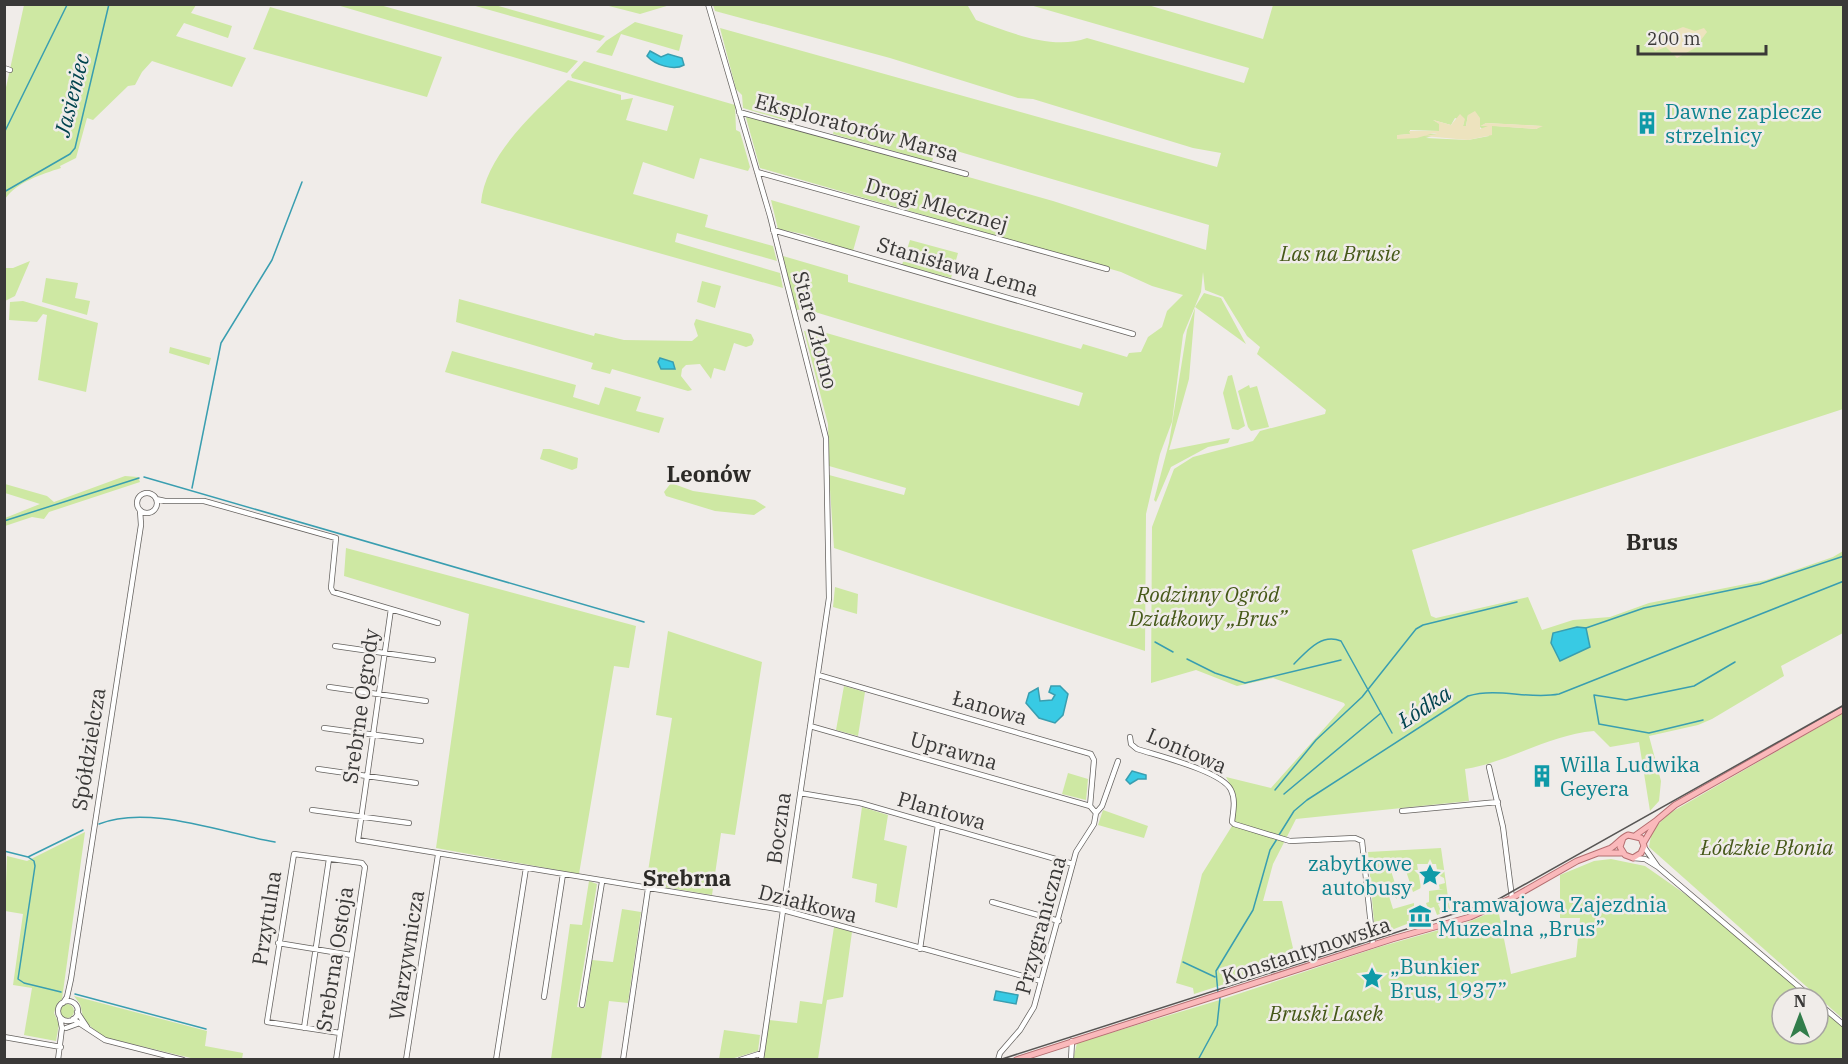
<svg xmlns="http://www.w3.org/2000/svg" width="1848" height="1064" viewBox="0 0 1848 1064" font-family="'IBM Plex Serif',serif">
<rect width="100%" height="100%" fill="#f0ece9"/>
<path fill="#cee8a3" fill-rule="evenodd" d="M24,5H196L191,13L232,26L228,38L184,23L176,36L246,58L232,87L152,61L142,72L135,85L128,86L93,120L87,118L76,158L60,166L61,168C42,174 17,182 5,199V92Z
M337,5H380L578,61L567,73Z
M472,5H495L605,36L600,41Z
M605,5H670L640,14Z
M713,5H964L968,6L976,20C1009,32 1053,51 1087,38L1244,83L1249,68L1030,5H1148L1263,39L1273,5H1843V409L1412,550L1431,616L1436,618L1528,597L1542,630L1573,620L1610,617L1649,603L1766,580L1833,557L1843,551V633L1781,666L1784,676L1712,719L1698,725L1649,736L1661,781L1659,801L1650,811L1639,742L1610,747L1594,731C1548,735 1510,762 1465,769L1469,801L1296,819L1273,864L1263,901H1282L1296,961L1194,994L1193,988L1176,983L1202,874L1232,826L1236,795L1226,777L1271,788L1345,705L1344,703L1273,678L1237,686L1196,670L1151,683L1152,527L1174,469L1193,457L1253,441L1260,431L1325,414L1326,410L1257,354L1260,347L1247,336L1223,297L1205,290L1203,272L1201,292L1183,335L1172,422L1160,454L1146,514L1145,651L834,548L829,475L904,495L906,488L829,466L828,424L804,331L816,330L1079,406L1083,393L805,309L796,310L783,256L848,275V282L1081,349L1083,344L1127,357L1129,353L1141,352L1148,337L1162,327L1167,311L1183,295L1152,286L1121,272L760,168L745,114L1053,201L1206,250L1209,225L926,142L935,150L932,162L833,134L837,118L800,107L794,123L743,108L742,95L736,89L720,28L1217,167L1221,153L1193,148L1033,99L1018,98L890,58L715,11ZM1468,115L1489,136L1468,140L1426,138L1438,134C1425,133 1410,136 1397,138L1399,135L1410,134V130L1439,131V123L1433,120L1451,125L1455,118L1464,121L1463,126H1466ZM1486,123L1541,126L1536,129L1483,125Z
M270,7L442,57L427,97L253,49Z
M635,22L683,35L679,51L621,34L612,56L596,52L606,41Z
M584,61L735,105L736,130L740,132L750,167L748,171L700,158L694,179L643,162L633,194L708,215L705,227L773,246L777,261L677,233L675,242L780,273L783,288L481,203C485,155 535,112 568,80L621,95V100L633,98L626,120L667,131L674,106L572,78L571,75Z
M771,200L860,226L853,251L803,234L778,229Z
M910,240L958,253L951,278L902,265Z
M30,261L15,296L5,301V268H13Z
M46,278L78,283L75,298L90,301L87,315L42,302Z
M702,281L721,286L715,308L697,302Z
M1204,293L1221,298L1246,344L1195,307Z
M459,299L594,336L595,333L624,340L692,341L698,336L694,324L696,319L751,334L754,340L752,345L746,347L734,343L725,371L714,368L711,379L700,364L686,365L682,369L681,376L692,390L688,391L612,369L610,374L591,369L593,363L456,322Z
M23,301L98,323L86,392L38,380L47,315L43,314L37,322L9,320L10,302Z
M1195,308L1189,379L1169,450L1230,438L1228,443L1208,447L1171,467L1156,502L1154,500L1169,443L1187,330Z
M170,347L211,358L209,365L169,353Z
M452,351L576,385L573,397L599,405L605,387L641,397L636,411L664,418L659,433L445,372Z
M1232,375L1245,426L1238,430L1232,429L1223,393L1228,376Z
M1249,385L1250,388L1257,386L1269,427L1251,431L1248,427L1238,391Z
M543,449H550L578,458L577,468L572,470L540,459Z
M125,476L138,477L140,482L49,512L44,519L32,517L5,526V518L40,504L5,493V484L47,496L54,502Z
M671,483L693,491L755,500L766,507L754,515L715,511L666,496L664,492Z
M346,548L636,626L629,668L614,666L579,874L436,848L469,614L344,576Z
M835,587L858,594L857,614L833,607Z
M668,631L762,662L735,835L721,833L712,895L646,884L672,718L656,715Z
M844,686L865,692L858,736L836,730Z
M1843,713V1019L1649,847L1652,830L1670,813Z
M1068,773L1088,779L1086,800L1062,794Z
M862,807L888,815L884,840L907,846L897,908L875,902L877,884L852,878Z
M1103,810L1148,826L1144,838L1098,825Z
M85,832L62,999L57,1004L54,1013L59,1024L56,1041L24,1035L32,988L13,985L23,914L5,911L7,856L27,861Z
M1441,848L1450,911L1445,901L1438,904L1442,913L1437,915L1434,907L1428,909L1426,903L1429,902V891L1444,889H1439L1438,885L1445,883L1444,878L1438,875L1436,864H1417L1421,888L1413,892L1403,862H1398L1396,858L1388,861L1397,890L1395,891L1397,899L1392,894L1389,896L1393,909L1414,903V910L1419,912L1415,915L1417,920L1389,931L1381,921L1374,922L1368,852Z
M1611,859L1645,866L1695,901L1809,998H1782V1034H1818V1006L1844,1027L1843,1060H1073L1077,1043L1223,999L1379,947L1471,921L1498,909L1511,974L1576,957L1580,918H1560V875L1594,861Z
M589,881L597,884L577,1007L585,1008L592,960L613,962L622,909L641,912L628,1003L609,1001L601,1059H551L570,924L582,925Z
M834,927L852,932L843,997L827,1000L818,1059H764L769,1020L797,1023L800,1001L822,1004Z
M74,996L207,1031L205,1046L243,1053L242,1059H195L103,1037L84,1021L80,1004Z
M60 1011a7 7 0 1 1 14 0a7 7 0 1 1-14 0Z
M724,1030L760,1035L758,1051L731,1059H719Z"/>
<path fill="#ede3be" d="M1683,27L1695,31L1704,28L1707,32L1695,48L1677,58L1666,47L1655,51L1653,48L1668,33Z
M1475,111L1480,118V129L1488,126H1480L1486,123L1543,126L1536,129L1492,126V135L1468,140L1424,136L1437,134L1434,133L1417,138L1397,139V135L1410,134L1409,131H1439V124L1433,120L1451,125L1460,114L1465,119L1463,126H1466L1468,115Z"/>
<path fill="#38cae4" stroke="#399eb0" stroke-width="1.5" d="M650,51L661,57L668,54L682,58L684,65C674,71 655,65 647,56Z
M660,358L673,362L675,369H661L658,362Z
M1577,627L1586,628L1590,647L1560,661L1551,643L1553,633Z
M1051,686H1060L1068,694L1063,715L1055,723L1039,718L1026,703L1029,693L1038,688L1040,701L1052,700L1055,695L1049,692Z
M1132,771L1146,775V779H1138L1130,784L1126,780Z
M996,991L1018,995L1016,1004L994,1000Z"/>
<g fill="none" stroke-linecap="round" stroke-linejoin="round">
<path stroke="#399eb0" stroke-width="1.5" d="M5,131L67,5
M4,192L70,154L75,148L109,4
M144,477L644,622
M192,488L221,343L272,260L302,182
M4,521L139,478
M1586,628L1644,608L1760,584L1844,556
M1155,642L1173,652
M1187,659L1215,673L1245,683L1341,660
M1294,664C1307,651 1321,633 1341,641L1392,733
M1703,720L1649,733L1599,724L1594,695L1626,700L1694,686L1735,662
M1275,790L1316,740L1362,697L1416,629L1423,625L1517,602
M1284,794L1381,713
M99,824C148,804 223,833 275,842
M1279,835L1294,811L1307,800L1468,696C1498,687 1529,700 1559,694L1844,581
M4,851L28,857L83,830
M28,857L34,861L35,866L18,979L24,983L61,992
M1183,962L1215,977
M1218,993L1216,971L1253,910L1270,850L1277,839
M75,994L206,1029
M1198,1060L1217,1025L1220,998"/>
<g stroke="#65625f" stroke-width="6">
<path id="minor" d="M708,4L770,216L826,438L829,598L761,1060
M4,68L10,70
M739,112L966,174
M757,172L1107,269
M773,230L1133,334
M137 503a10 10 0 1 1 20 0a10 10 0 1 1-20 0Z
M156,499L165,501H204L336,538L331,588L333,592L438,623
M391,609L358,840L783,910L1041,981
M335,646L433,660
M818,675L1091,754L1094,760L1090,806L1096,813
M329,687L426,701
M810,726L1090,806
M324,728L421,741
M1130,737L1131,744L1137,749C1158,756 1222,771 1231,790C1236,800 1233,812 1232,822L1234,824L1290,841L1355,838L1362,841L1373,945
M1489,767L1503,827L1512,898
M318,769L416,783
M800,793L860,803L1073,864
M312,810L409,823
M1402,811L1498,802
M1644,847L1658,867
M1633,858L1645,859L1658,867L1812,998
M992,902L1059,921
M278,943L351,955
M920,949L938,825
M544,997L563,874
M58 1011a10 10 0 1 1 20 0a10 10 0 1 1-20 0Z
M63,1003L67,997L71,979L141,525L140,510
M1818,1003L1844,1025
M582,1005L602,882
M77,1012L87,1027
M73,1019L105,1040L183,1060
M66,1028L77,1024
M304,1028L329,859
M4,1037L61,1047
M58,1060L62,1028L60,1018
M336,1060L365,867L362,863L294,854L267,1022L340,1033
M406,1060L438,855
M496,1060L526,868
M623,1060L648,889
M740,1060L762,1053
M998,1060L1000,1053L1020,1030L1034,1007L1076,852L1094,824L1096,813L1102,806L1118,761
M1071,1060L1072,1041"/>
</g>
<g stroke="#b46e70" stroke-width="7">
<path id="major" d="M1636,835L1657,820
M1644,842L1657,820L1675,805L1844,709
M1598,853H1622
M1016,1060L1392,939L1470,917L1512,898L1577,861L1611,848C1617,844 1621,838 1628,835L1641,838L1644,846L1641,853L1633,858L1625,855L1620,847L1623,838"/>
</g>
<use href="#minor" stroke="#fff" stroke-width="4.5"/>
<use href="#major" stroke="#fab9bb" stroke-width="5"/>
<path stroke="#575554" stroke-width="1.5" d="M999,1060L1497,900L1844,705"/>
</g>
<defs>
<g id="building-bare" transform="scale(1.8)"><path d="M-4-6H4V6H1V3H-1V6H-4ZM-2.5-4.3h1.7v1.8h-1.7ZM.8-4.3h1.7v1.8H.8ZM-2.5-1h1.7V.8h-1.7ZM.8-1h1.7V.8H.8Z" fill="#0f9aa8" stroke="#f0ece9" stroke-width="2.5" paint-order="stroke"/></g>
<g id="sight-bare" transform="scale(1.8)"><path d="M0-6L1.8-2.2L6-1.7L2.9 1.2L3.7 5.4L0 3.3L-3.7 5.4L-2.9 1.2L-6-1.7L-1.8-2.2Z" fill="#0f9aa8" stroke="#f0ece9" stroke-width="2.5" paint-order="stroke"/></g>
<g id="museum-bare" transform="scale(1.8)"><path d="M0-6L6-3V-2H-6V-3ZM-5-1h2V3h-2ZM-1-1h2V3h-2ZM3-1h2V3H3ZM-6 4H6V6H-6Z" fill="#0f9aa8" stroke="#f0ece9" stroke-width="2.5" paint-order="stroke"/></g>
</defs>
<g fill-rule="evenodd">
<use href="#building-bare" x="1647" y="123"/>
<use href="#building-bare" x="1542" y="776"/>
<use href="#sight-bare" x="1430" y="875"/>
<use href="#museum-bare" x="1420" y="916"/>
<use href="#sight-bare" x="1372" y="978"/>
</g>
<g text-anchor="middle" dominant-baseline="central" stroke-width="5" stroke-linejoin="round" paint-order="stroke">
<g font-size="21" fill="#0d838f" stroke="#f0ece9" text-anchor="start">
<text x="1665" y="111">Dawne zaplecze<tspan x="1665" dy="24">strzelnicy</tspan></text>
<text x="1560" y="764">Willa Ludwika<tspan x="1560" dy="24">Geyera</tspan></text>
<text x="1412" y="863" text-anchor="end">zabytkowe<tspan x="1412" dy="24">autobusy</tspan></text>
<text x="1438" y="904">Tramwajowa Zajezdnia<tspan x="1438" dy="24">Muzealna „Brus”</tspan></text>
<text x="1390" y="966">„Bunkier<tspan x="1390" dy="24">Brus, 1937”</tspan></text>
</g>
<g font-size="21" fill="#3a3938" stroke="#f0ece9">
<text transform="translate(857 127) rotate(15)">Eksploratorów Marsa</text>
<text transform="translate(937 204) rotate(16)">Drogi Mlecznej</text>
<text transform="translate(958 266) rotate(16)">Stanisława Lema</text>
<text transform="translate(816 330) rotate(75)">Stare Złotno</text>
<text transform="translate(360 706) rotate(-82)">Srebrne Ogrody</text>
<text transform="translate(990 707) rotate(16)">Łanowa</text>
<text transform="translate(88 749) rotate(-81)">Spółdzielcza</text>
<text transform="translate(954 750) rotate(16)">Uprawna</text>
<text transform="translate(1187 750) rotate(23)">Lontowa</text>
<text transform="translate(942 810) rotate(16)">Plantowa</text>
<text transform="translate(778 828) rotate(-82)">Boczna</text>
<text transform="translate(808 903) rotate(14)">Działkowa</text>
<text transform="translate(266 918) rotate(-81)">Przytulna</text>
<text transform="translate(1040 925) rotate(-75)">Przygraniczna</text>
<text transform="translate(1306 950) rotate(-18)">Konstantynowska</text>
<text transform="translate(406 955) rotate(-81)">Warzywnicza</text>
<text transform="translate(334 959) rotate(-81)">Srebrna Ostoja</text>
</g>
<g font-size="21" font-style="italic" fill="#455818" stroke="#f0ece9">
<text x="1340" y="253">Las na Brusie</text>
<text x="1208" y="594">Rodzinny Ogród<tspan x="1208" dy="24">Działkowy „Brus”</tspan></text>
<text x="1767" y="847">Łódzkie Błonia</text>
<text x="1326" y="1013">Bruski Lasek</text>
</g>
<g font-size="22" font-style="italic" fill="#01434e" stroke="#f0ece9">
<text transform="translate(71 95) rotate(-76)">Jasieniec</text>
<text transform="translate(1424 706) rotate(-33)">Łódka</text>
</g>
<g font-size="22" font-weight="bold" fill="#2c2a27" stroke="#f0ece9">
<text x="709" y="473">Leonów</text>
<text x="1652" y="541">Brus</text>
<text x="687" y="877">Srebrna</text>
</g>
</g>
<rect width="1848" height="1064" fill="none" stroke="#3a3938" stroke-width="12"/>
<g transform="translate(1800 1016)"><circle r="28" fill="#f0ece9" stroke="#a7a4a2" stroke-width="1.5"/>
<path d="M0-4.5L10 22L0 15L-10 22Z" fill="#327d4b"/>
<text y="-9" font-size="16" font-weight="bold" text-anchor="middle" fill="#3a3938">N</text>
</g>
<path d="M1638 45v9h128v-9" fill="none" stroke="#3a3938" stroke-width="3"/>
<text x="1647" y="45" font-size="18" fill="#3a3938" stroke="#f0ece9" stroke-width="4.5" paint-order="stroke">200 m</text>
</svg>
